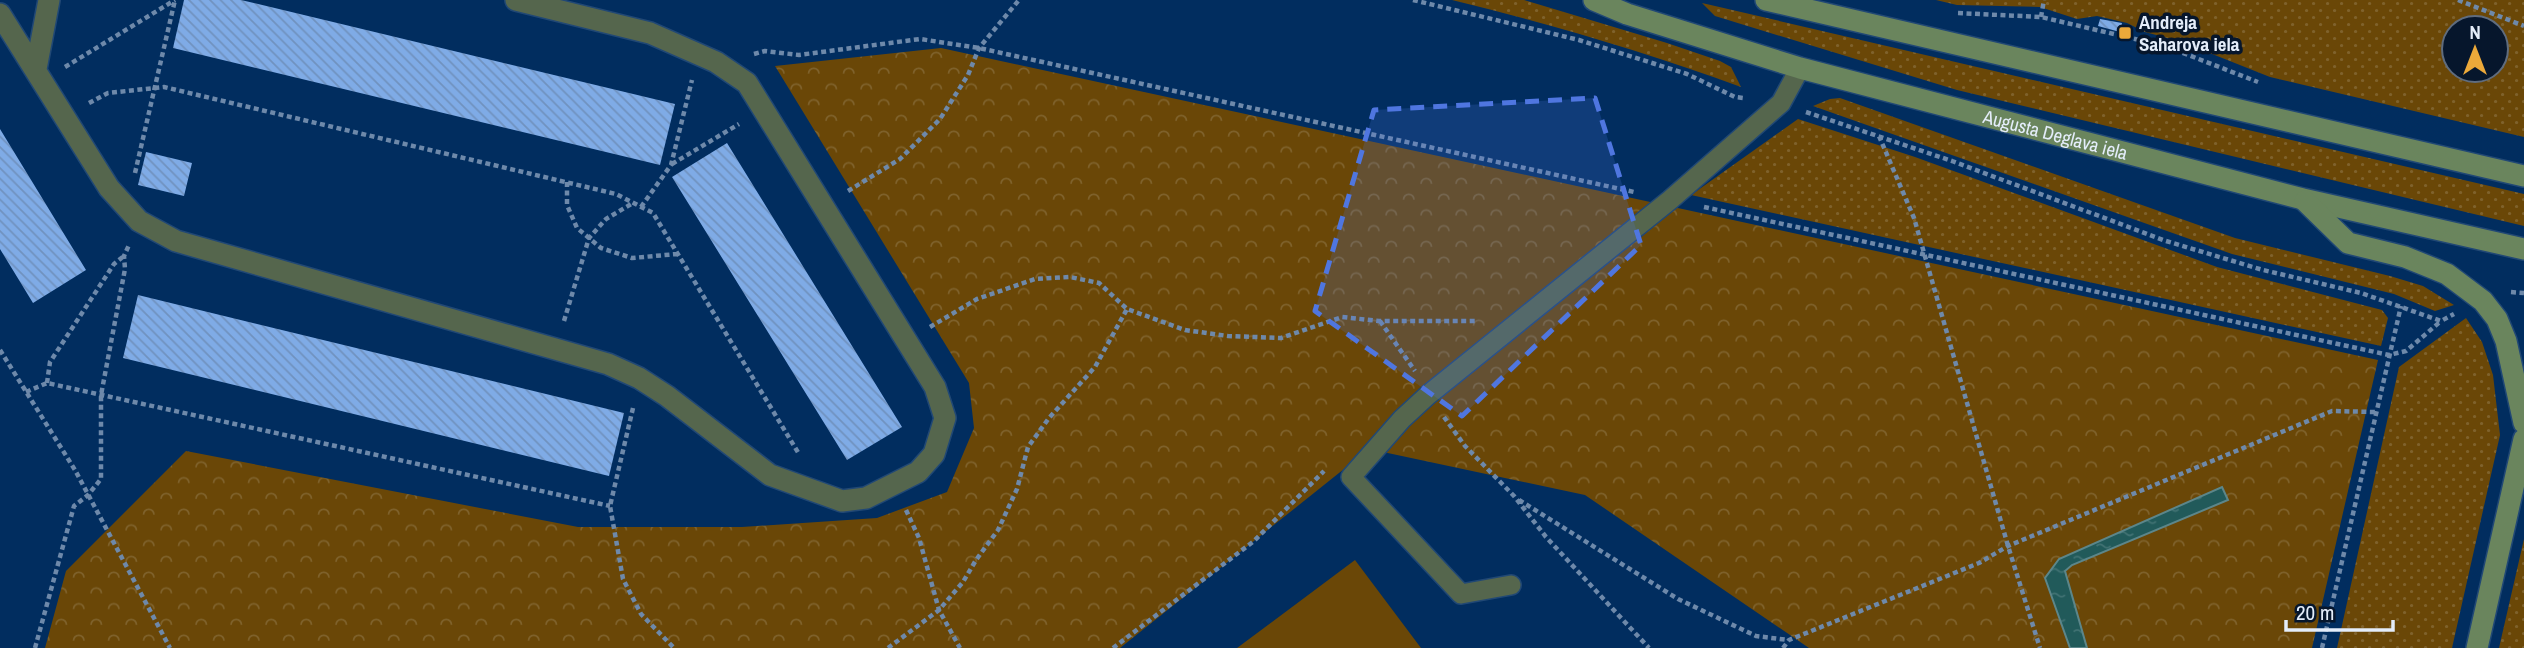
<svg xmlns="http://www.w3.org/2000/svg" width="2524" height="648" viewBox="0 0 2524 648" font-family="'Archivo Narrow',sans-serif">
<defs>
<pattern id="grass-dots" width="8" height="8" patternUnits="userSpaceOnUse" patternTransform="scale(1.75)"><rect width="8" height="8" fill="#6a4707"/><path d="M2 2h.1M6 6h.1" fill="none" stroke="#7f622c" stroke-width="1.8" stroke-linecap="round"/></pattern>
<pattern id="forest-crowns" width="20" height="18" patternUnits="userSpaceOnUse" patternTransform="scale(1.75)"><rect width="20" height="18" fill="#6a4707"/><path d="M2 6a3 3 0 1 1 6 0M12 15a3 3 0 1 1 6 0" fill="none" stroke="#7f622c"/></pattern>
<pattern id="water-ripples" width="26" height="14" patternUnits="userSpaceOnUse" patternTransform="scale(1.75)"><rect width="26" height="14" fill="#215a5a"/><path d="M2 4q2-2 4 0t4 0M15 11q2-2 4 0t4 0" fill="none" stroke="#417273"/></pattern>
<pattern id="building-back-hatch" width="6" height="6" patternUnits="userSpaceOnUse" patternTransform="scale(1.75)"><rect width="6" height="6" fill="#7fabe6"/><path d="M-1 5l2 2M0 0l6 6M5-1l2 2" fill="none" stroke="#7092bf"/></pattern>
</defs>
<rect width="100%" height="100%" fill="#012d5f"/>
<path fill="url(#grass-dots)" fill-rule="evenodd" d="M1452,0H1524L1667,43L1720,61L1731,67L1741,87C1646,52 1550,24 1452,0Z
M1936,0H2524V137L2270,77L2182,42L2145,32L2127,23L2097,16L2077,19L2040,7L1957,5ZM2454,28H2496V70H2454Z
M1702,3L2524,194V226L1957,90L1715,16Z
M1840,98L2235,238L2390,276L2423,286L2454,305L2435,311L2394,294L2232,254L1813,106L1830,99Z
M1798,119L1915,157L2217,267L2382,310L2388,318L2381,346L1691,195Z
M2466,318L2482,342L2493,375L2500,435L2452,648H2337L2399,367Z
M2524,539V648H2499Z"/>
<path fill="url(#forest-crowns)" d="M941,48L2378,360L2312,648H1809L1585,495L1369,449L1120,648H45L66,571L186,451L578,527H742L877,518L947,492L974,428L969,383L775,66Z"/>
<path fill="#6a4707" d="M1355,560L1421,648H1237Z"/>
<path fill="url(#water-ripples)" stroke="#5c868a" stroke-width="2" d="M2222,487L2228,500L2072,565L2065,571L2087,648H2070L2045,578L2059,559Z"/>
<path fill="url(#building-back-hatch)" d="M184,0H241L675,104L660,165L173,48Z
M2100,19L2122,23L2120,32L2098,26Z
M0,129L86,270L33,303L0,249Z
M727,143L902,427L847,460L672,177Z
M146,152L192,163L184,196L138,185Z
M138,295L624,413L609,476L123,358Z"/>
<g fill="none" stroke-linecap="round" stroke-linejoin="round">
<g stroke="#214875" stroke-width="22">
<path id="lane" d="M1511,585L1461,594L1351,477L1402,419L1428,395L1670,200L1781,103L1800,68"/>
</g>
<g stroke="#214875" stroke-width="24">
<path id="street" d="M0,14L109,188L139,221L176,241L608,364L639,378L667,396L770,475L842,501L866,498L918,472L934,454L945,418L935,387L747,83L716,62L650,33L516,0
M36,69L49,0"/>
</g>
<g stroke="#214875" stroke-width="24">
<g id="secondary">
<path id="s1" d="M1594,0L1627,14L1800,68L2303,199L2524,249"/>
<path d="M1766,0L2524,176"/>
<path d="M2305,201L2348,243L2405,257L2447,274L2483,301L2497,319L2506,341L2524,423"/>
<path d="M2477,648L2524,439"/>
</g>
</g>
<path stroke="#6e89aa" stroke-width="4.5" stroke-dasharray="5 3.5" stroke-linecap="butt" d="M1413,0L1579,40L1687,74L1735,97L1743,98
M2458,0L2524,26
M1958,13L2041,17L2165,46L2258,82
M2041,17L2044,0
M754,54L765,51L799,55L920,39L979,48L1634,192
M65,67L175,0
M89,103L108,93L164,87L616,194L653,213L799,454
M1806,112L1952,161L2166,241L2263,270L2361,293L2441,321L2454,314
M1879,136L1914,218L2008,546L2040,648
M672,164L739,124
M135,173L175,0
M567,182V205L577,228L601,248L632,258L677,254
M848,191L900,159L940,119L968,75L979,48L1019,0
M641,207L671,165L692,80
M1704,207L2389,355L2406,351L2441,321
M2511,292L2524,293
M564,321L589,238L606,219L633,203
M1380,321L1415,371
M930,327L977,299L1035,279L1070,277L1099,283L1127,309L1185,330L1228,336L1281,338L1342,317L1379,321H1476
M0,350L75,470L170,648
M47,383L50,362L114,264L124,256
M26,392L47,383L610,506
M633,408L610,506L623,579L641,614L674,648
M1444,417L1465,446L1514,496L1546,537L1649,648
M1519,500L1678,599L1756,636L1788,640
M906,510L919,538L939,610L960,648
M35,648L74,506L88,495L101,479V395L125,269L124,256L129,245
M888,648L939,610L963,582L976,560L998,530L1017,489L1028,447L1049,418L1095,367L1127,309
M1113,648L1254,541L1324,471
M1783,648L1789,640L1979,563L2008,546L2332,411L2375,412
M2322,648L2401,306"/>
<use href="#lane" stroke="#55664d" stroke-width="19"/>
<use href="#street" stroke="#55664d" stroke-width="21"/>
<use href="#secondary" stroke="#6a855d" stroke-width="21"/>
</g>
<path fill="#4f76e0" fill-opacity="0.2" stroke="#4f76e0" stroke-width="5" stroke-dasharray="14 9" stroke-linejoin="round" d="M1595,98L1641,245L1462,416L1315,311L1374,110Z"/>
<rect fill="#eca93a" stroke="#06162c" stroke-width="2.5" x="2118" y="26" width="14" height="14" rx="3.5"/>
<g text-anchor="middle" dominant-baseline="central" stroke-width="7" stroke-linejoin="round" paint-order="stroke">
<g font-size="19" font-weight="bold" fill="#e4edfa" stroke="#06162c" text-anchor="start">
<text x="2139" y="22">Andreja<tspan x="2139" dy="22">Saharova iela</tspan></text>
</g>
<g font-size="19" fill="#e4edfa" stroke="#06162c">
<text stroke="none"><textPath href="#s1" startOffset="481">Augusta Deglava iela</textPath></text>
</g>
</g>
<g transform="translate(2475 49)"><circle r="33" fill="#06162c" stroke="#5f6c7e" stroke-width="2"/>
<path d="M0-5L12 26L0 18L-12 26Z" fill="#eca93a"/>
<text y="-10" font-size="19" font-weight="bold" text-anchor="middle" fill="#e4edfa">N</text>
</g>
<path d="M2286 620v10h107v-10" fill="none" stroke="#e4edfa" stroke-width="3.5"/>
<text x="2296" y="620" font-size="21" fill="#e4edfa" stroke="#06162c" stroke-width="5" paint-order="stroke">20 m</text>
</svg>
